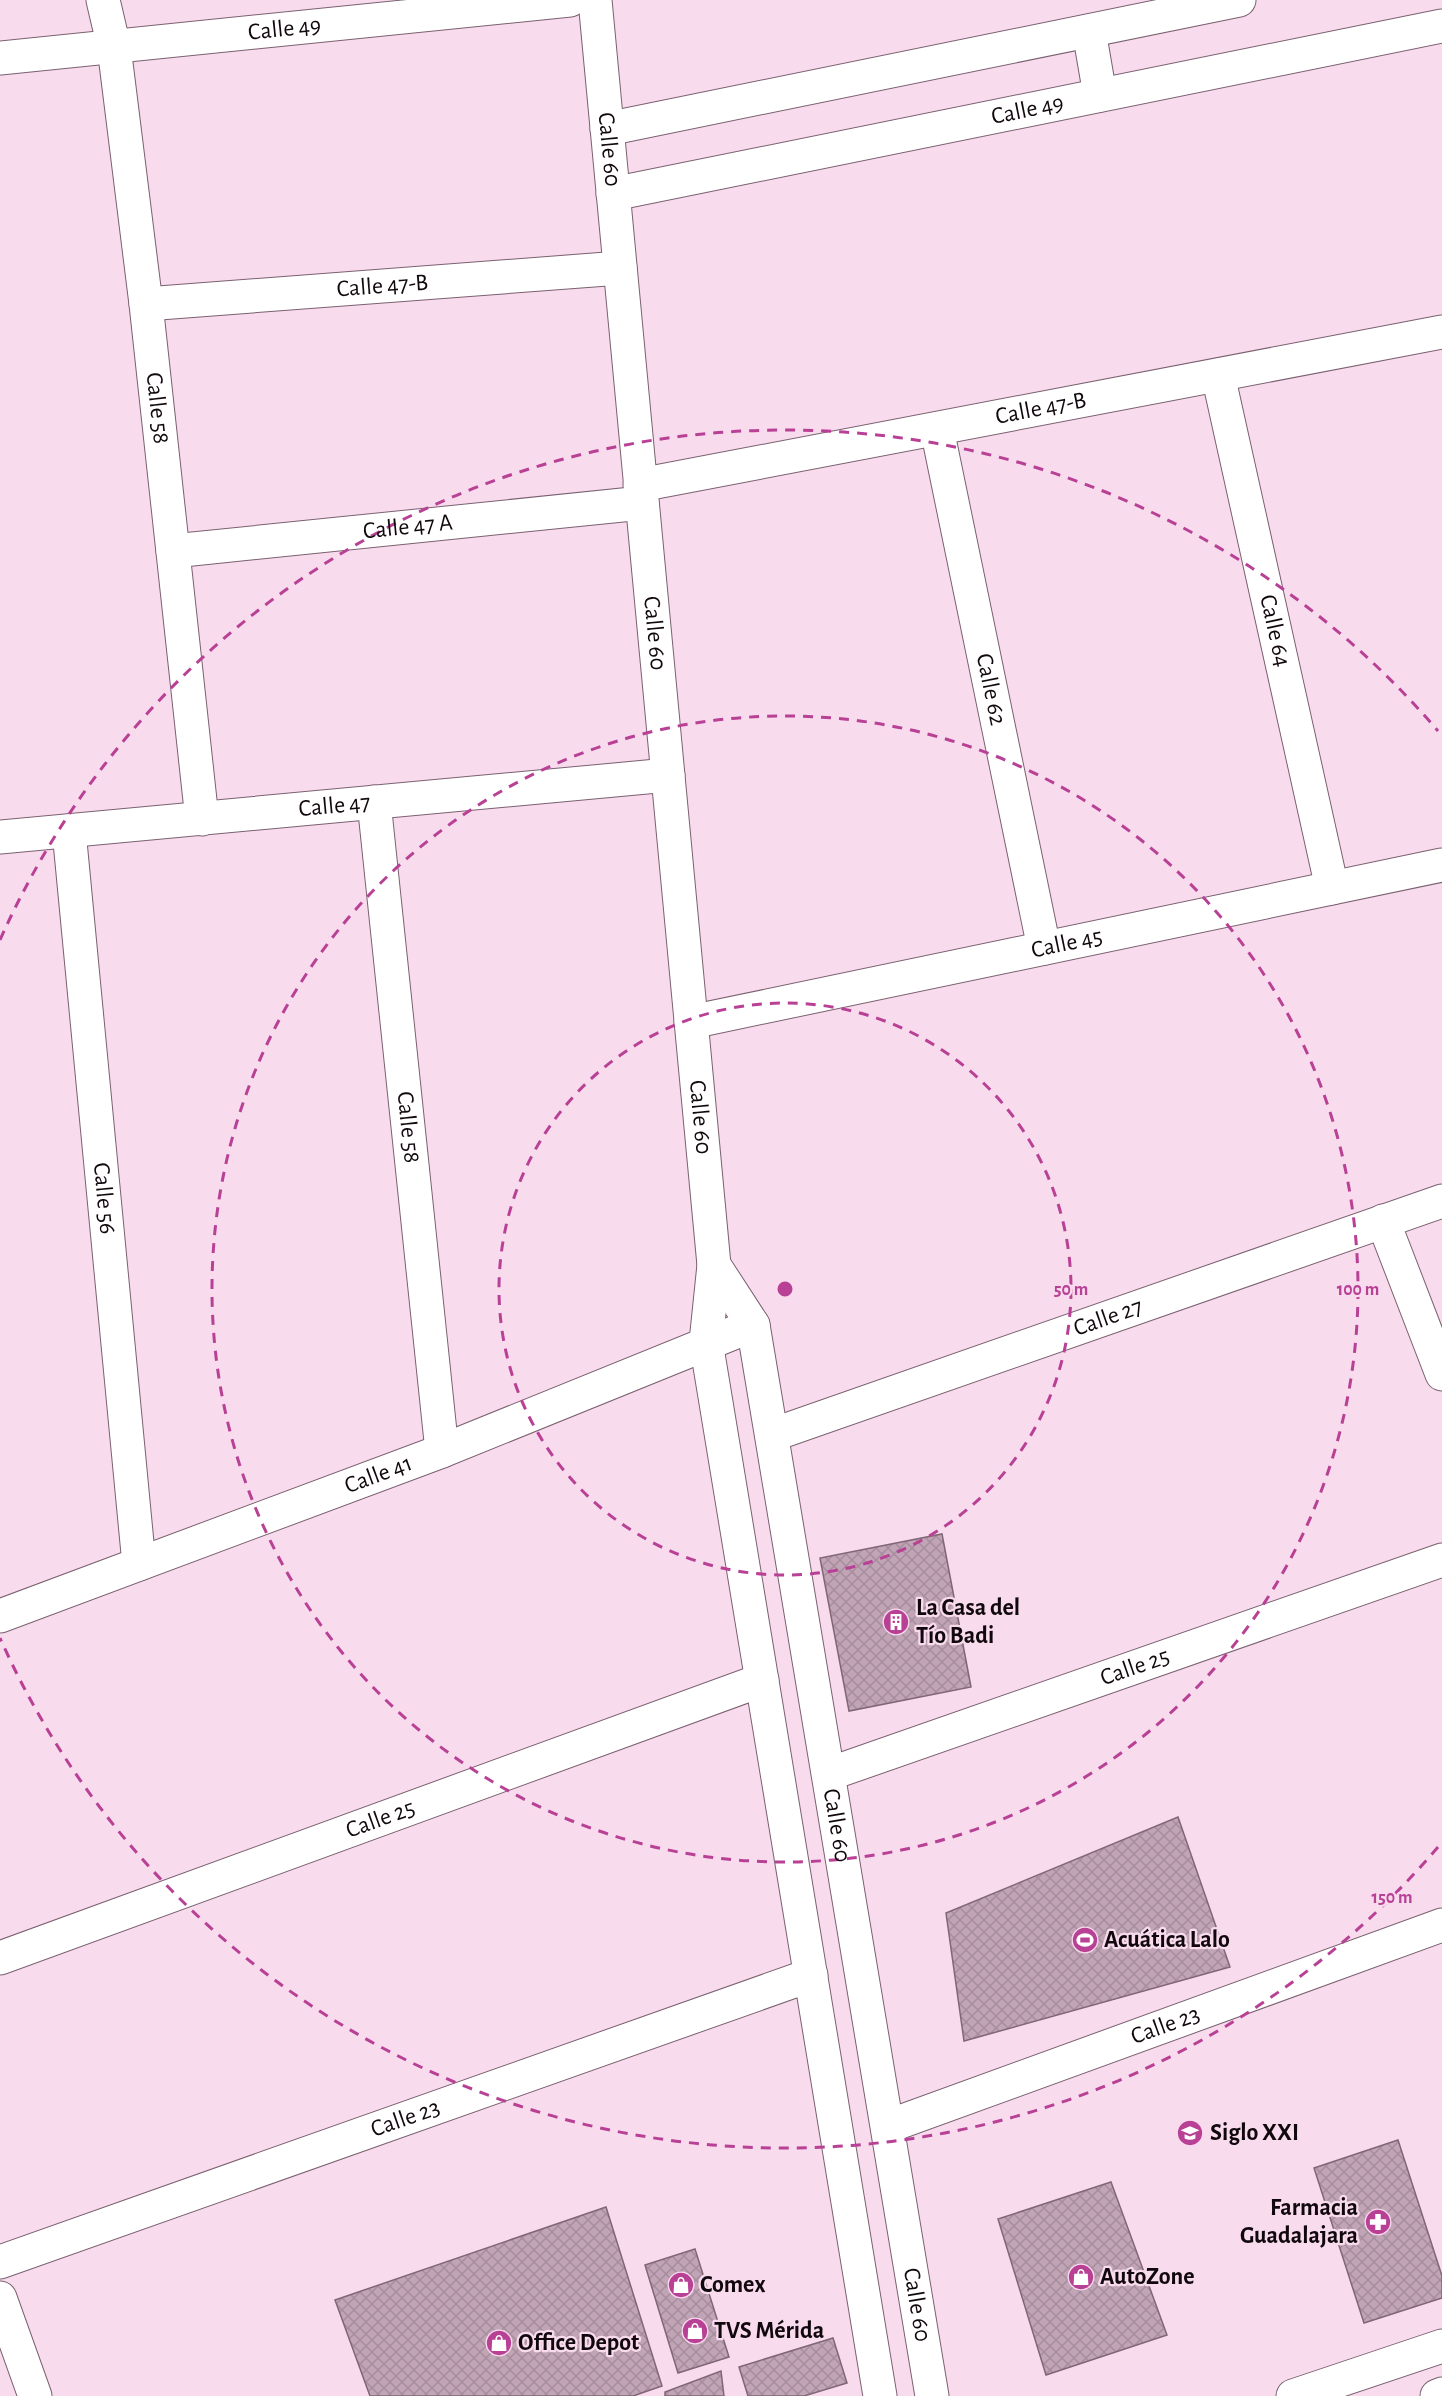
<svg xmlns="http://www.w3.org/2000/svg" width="1442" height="2396" viewBox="0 0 1442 2396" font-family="'Alegreya Sans',sans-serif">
<defs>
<pattern id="building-cross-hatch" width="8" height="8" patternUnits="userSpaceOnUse" patternTransform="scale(1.5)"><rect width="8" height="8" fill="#c1a5b6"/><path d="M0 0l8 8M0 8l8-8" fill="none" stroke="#a58d9b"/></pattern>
</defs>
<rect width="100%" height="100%" fill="#f8dbed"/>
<path fill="url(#building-cross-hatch)" stroke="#806776" stroke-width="1.5" d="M942,1534L971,1687L849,1711L820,1558Z
M1178,1817L1230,1967L964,2041L946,1913Z
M1398,2140L1442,2276V2298L1364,2323L1314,2168Z
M1111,2182L1167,2335L1046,2375L998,2219Z
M606,2207L662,2386L633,2396H370L335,2300Z
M695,2249L729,2357L678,2373L645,2265Z
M833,2338L847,2383L804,2396H748L739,2367Z
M721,2371L724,2396H665V2392Z"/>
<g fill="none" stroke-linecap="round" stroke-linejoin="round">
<g stroke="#7a6170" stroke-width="35">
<g id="minor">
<path id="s1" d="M103,0L114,47L146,304L202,819"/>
<path id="s2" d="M0,58L570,0"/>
<path id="s3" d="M146,304L620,268"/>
<path id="s4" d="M1218,375L1332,888"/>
<path id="s5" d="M937,429L1044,948"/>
<path id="s6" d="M640,485L1442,332"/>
<path id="s7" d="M173,551L642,503"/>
<path id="s8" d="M374,802L442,1451"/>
<path id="s9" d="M69,831L139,1564"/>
<path id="s10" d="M0,837L668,775"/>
<path id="s11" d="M691,1022L1442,865"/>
<path d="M1383,1221L1442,1374"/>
<path id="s12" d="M772,1435L1442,1201"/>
<path id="s13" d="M0,1616L442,1451L753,1325"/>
<path id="s14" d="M829,1774L1442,1560"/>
<path id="s15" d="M0,1958L762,1680"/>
<path id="s16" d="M889,2126L1442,1925"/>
<path id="s17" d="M0,2262L811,1975"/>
<path d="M0,2298L35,2396"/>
</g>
</g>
<g stroke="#7a6170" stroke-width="35">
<g id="tertiary">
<path id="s18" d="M595,0L714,1265L706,1342L880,2396"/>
<path d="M1089,31L1100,95"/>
<path d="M607,129L1239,0"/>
<path id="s19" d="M613,194L1442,26"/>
<path id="s20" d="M714,1265L753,1325L932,2396"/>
<path d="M1293,2396L1442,2346"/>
<path d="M1437,2396L1442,2394"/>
</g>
</g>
<use href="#minor" stroke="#fff" stroke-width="33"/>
<use href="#tertiary" stroke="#fff" stroke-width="33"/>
</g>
<g fill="none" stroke="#b94195" stroke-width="3" stroke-dasharray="10 8">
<circle cx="785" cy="1289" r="286"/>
<circle cx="785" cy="1289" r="573"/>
<path d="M1438 1847A859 859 0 0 1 0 1638M0 940A859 859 0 0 1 1438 731"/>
</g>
<defs>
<g id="building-disc" transform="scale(1.35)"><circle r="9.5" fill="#b94195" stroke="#f8dbed"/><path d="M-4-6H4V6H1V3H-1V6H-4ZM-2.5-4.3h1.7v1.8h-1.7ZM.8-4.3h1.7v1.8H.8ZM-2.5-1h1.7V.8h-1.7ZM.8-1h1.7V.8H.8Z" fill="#fff"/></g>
<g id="stadium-disc" transform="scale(1.35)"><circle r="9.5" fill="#b94195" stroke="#f8dbed"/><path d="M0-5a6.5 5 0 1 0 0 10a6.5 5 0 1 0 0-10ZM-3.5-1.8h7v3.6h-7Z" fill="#fff"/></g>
<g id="university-disc" transform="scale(1.35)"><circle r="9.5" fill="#b94195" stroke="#f8dbed"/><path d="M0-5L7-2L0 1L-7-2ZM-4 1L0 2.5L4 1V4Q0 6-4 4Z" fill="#fff"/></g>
<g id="pharmacy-disc" transform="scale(1.35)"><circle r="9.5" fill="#b94195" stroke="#f8dbed"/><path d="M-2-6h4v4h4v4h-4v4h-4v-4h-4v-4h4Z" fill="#fff"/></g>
<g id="shop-disc" transform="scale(1.35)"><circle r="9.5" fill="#b94195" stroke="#f8dbed"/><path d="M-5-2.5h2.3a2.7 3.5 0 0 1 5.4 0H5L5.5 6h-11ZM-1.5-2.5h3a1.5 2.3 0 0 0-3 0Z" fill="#fff"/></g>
</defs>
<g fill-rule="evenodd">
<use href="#building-disc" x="896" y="1622"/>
<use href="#stadium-disc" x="1085" y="1940"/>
<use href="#university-disc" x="1190" y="2133"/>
<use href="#pharmacy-disc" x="1378" y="2222"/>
<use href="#shop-disc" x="1081" y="2277"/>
<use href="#shop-disc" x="681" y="2285"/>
<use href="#shop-disc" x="695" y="2331"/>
<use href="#shop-disc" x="499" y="2343"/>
</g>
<g text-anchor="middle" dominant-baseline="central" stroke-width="4.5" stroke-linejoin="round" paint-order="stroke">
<g font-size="24" fill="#11080e" stroke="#f8dbed">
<text stroke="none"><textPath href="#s2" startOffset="286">Calle 49</textPath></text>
<text stroke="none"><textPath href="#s19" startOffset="423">Calle 49</textPath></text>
<text stroke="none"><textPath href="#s18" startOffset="150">Calle 60</textPath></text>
<text stroke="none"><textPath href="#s3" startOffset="237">Calle 47-B</textPath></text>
<text stroke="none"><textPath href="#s1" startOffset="412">Calle 58</textPath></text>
<text stroke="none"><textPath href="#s6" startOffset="408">Calle 47-B</textPath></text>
<text stroke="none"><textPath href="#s7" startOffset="236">Calle 47 A</textPath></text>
<text stroke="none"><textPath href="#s4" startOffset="262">Calle 64</textPath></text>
<text stroke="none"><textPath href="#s18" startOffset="636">Calle 60</textPath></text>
<text stroke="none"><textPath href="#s5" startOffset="266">Calle 62</textPath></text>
<text stroke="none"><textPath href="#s10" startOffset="336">Calle 47</textPath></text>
<text stroke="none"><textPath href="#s11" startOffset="384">Calle 45</textPath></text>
<text stroke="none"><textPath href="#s18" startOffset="1122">Calle 60</textPath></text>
<text stroke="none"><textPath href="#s8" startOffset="327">Calle 58</textPath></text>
<text stroke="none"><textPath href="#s9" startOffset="369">Calle 56</textPath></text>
<text stroke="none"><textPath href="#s12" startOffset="356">Calle 27</textPath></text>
<text stroke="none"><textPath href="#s13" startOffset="404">Calle 41</textPath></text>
<text stroke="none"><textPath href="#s14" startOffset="324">Calle 25</textPath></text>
<text stroke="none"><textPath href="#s15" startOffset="405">Calle 25</textPath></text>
<text stroke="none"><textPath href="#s20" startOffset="579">Calle 60</textPath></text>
<text stroke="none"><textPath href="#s16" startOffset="294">Calle 23</textPath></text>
<text stroke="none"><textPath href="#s17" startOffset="430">Calle 23</textPath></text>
<text stroke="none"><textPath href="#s20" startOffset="1065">Calle 60</textPath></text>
</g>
<g font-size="24" font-weight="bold" fill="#11080e" stroke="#f8dbed" text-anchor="start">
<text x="916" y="1608">La Casa del<tspan x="916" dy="28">Tío Badi</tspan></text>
<text x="1104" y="1940">Acuática Lalo</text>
<text x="1210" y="2133">Siglo XXI</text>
<text x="1358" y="2208" text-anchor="end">Farmacia<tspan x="1358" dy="28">Guadalajara</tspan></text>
<text x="1100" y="2277">AutoZone</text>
<text x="700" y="2285">Comex</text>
<text x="714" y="2331">TVS Mérida</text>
<text x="518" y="2343">Office Depot</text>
</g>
</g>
<circle cx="785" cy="1289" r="9" fill="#b94195" stroke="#f8dbed" stroke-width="3"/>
<g font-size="18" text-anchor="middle" font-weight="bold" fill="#b94195" stroke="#f8dbed" stroke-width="4.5" stroke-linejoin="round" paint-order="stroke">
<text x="1071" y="1295">50 m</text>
<text x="1358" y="1295">100 m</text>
<text x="1392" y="1903">150 m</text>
</g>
</svg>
